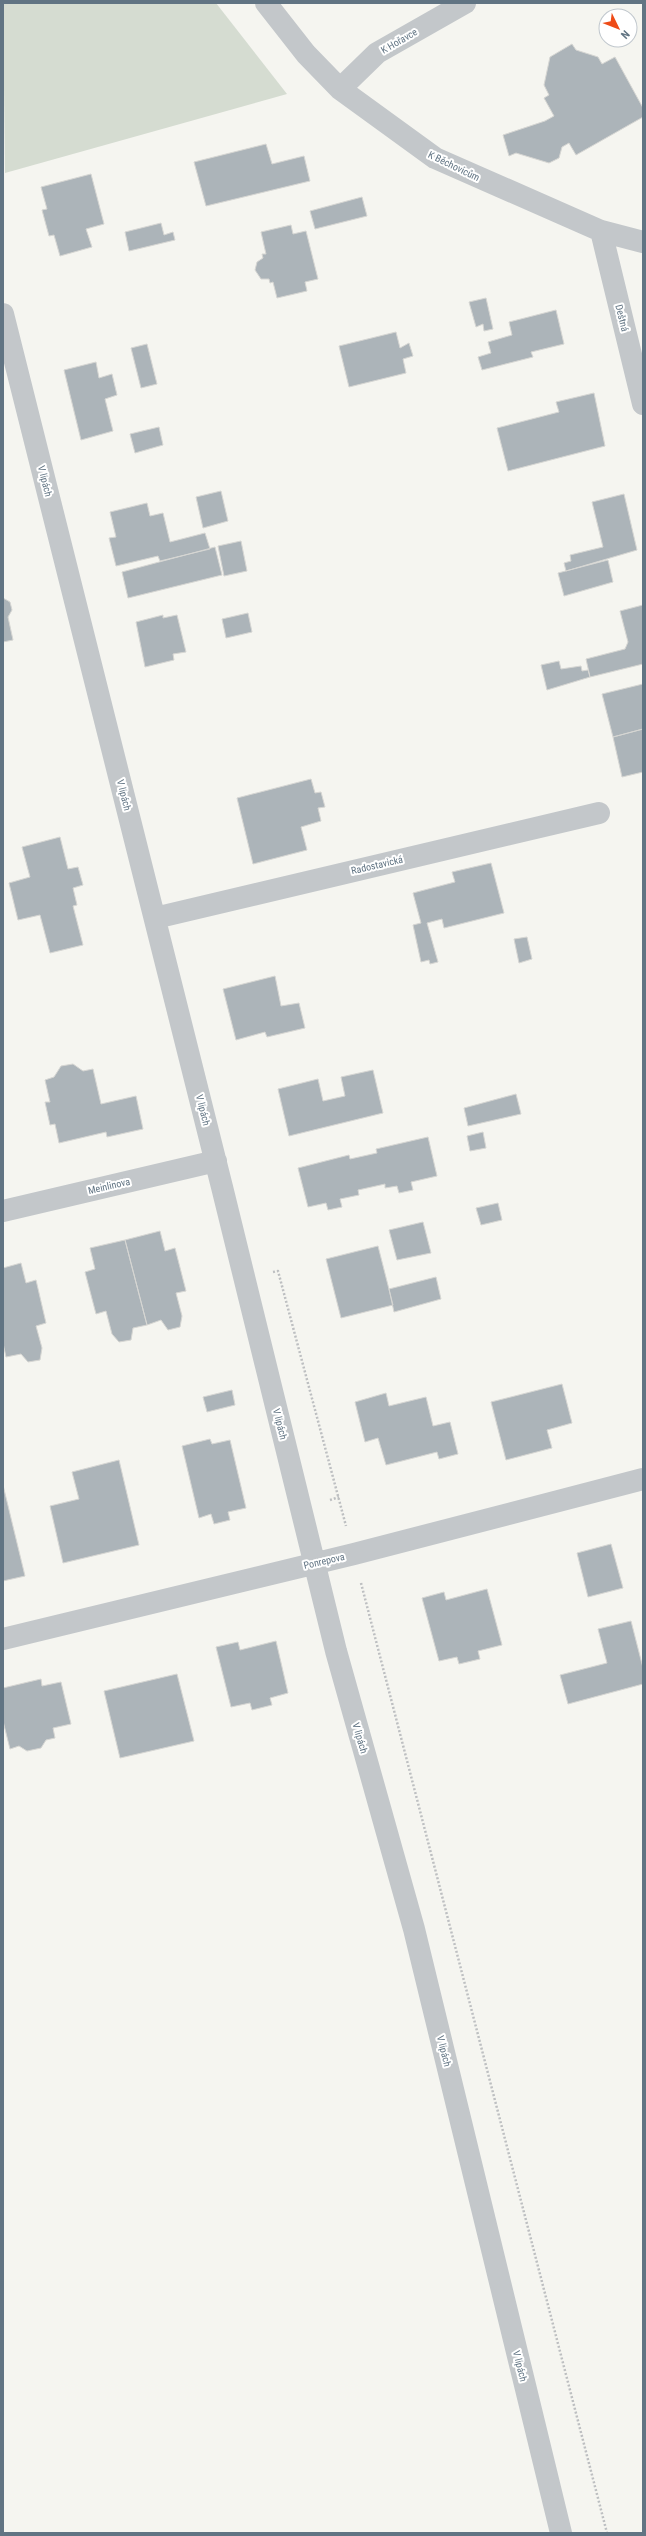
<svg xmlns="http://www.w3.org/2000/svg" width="646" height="2536" viewBox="0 0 646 2536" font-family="'Roboto Condensed',sans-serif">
<rect width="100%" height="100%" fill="#f5f5f0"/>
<path fill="#d5dcd1" d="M3,3H216L287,94L5,173Z"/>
<path fill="#acb4b9" stroke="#d6d6d3" d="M572,44L576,50L598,57L602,64L615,57L643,108V117L576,155L569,143L562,147L559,158L549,163L516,153L509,156L503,135L545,121L554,116L544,98L549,95L544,85L550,57Z
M266,144L272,164L304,156L310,181L206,206L194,162Z
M91,174L104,224L86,229L92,247L60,256L54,235L49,236L42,210L47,209L41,187Z
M362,197L367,216L315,229L310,211Z
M161,223L164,235L173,232L175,240L129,251L125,232Z
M291,225L293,234L306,231L318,279L305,282L307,291L277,298L273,282L270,283L269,279H261L255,270L257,262L263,258L262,254H266L261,232Z
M486,298L493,329L484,331L483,324L476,327L469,302Z
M556,310L564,344L531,352L533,357L482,370L478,357L491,353L488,342L512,335L509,322Z
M396,332L400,348L409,343L413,356L403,359L406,373L349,387L339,346Z
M147,344L157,384L141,388L131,348Z
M96,362L99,378L112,374L117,395L105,399L113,431L81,440L64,370Z
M594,393L605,446L508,471L497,428L559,412L556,402Z
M159,427L163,445L135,453L130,434Z
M221,491L228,521L203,528L196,497Z
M624,494L637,550L566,571L564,563L571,561L570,555L603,547L592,502Z
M147,503L150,516L163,513L170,542L205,533L210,549L160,561L158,556L116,566L109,538L116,537L110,512Z
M241,541L247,571L224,576L218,546Z
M215,547L222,575L128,598L122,572Z
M608,560L613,582L564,596L558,573Z
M3,598L10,602L12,610L8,617L13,640L3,642Z
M643,605V664L590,677L586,659L625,649L628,642L620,611Z
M248,613L252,632L226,638L222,619Z
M163,615V618L177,615L186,652L173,654L174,660L145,667L136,622Z
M559,661L561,669L581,666L582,671L588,670L590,677L547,690L541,665Z
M643,684V729L613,737L602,694Z
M643,729V772L622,777L613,737Z
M311,779L315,793L321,792L325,807L318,808L321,821L301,827L307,850L253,864L237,798Z
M60,837L68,869L78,867L83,885L73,888L77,905L73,906L83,945L50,953L40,915L18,920L9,883L30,877L22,847Z
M491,863L504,913L444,928L442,919L427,923L438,962L430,964L429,960L421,962L413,925L421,923L413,893L455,882L452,872Z
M527,937L532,959L519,963L514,939Z
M275,976L281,1006L299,1003L305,1028L267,1037L265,1032L236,1040L223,989Z
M73,1064L83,1071L93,1069L101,1104L136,1096L143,1129L107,1137L106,1132L59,1143L55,1124L50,1125L45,1102H50L45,1080L54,1077L61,1066Z
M373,1070L383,1113L289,1136L278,1089L318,1079L323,1101L345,1096L341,1077Z
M516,1094L521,1114L468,1126L464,1108Z
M483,1132L486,1148L470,1151L467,1136Z
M428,1137L437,1176L411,1182L413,1190L399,1193L397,1186L385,1188V1184L358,1190L359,1195L340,1199L342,1207L328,1210L326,1203L308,1207L298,1168L349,1155L350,1159L377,1153L376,1149Z
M498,1203L502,1220L481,1225L476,1208Z
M423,1222L431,1253L397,1260L389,1230Z
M160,1231L165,1251L175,1248L186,1291L176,1293L182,1316L180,1327L168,1330L161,1320L147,1325L125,1240Z
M125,1240L147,1325L133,1328L131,1340L119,1342L112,1334L106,1311L96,1314L85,1272L95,1269L90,1248Z
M378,1246L393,1305L341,1318L326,1259Z
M21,1263L26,1283L36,1280L46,1323L36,1326L42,1348L40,1360L28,1362L21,1354L6,1357L3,1343V1268Z
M436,1277L441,1299L394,1312L389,1289Z
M562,1384L572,1423L547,1430L552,1448L506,1460L491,1402Z
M232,1390L235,1405L207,1412L203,1397Z
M386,1393L389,1406L426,1397L433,1426L450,1422L458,1454L439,1459L437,1452L386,1465L378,1438L365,1442L355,1402Z
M210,1439L212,1444L230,1440L246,1508L228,1512L230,1520L214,1524L211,1514L199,1518L182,1446Z
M119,1460L139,1545L63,1563L50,1506L79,1499L72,1472Z
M3,1485L25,1576L3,1581Z
M611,1544L623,1588L588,1597L577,1553Z
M487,1589L502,1645L478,1651L480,1659L459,1664L457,1657L439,1661L422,1598L444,1592L446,1600Z
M631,1621L643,1668V1684L568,1704L560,1675L607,1663L598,1629Z
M276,1641L288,1693L270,1698L272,1705L252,1710L250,1703L231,1707L216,1647L238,1642L240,1650Z
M177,1674L194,1741L120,1758L104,1691Z
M41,1679L42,1686L61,1682L71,1724L53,1728L55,1738L46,1740L41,1748L27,1751L19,1746L10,1749L3,1721V1688Z"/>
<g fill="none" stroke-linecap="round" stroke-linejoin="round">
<path stroke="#bdbfc1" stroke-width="2.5" stroke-dasharray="2 2" stroke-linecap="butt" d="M273,1272L278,1271L346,1526
M330,1500L339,1497
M361,1583L607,2533"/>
<path stroke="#c3c7ca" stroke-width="22" d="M266,3L306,54L340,89L435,158L601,231L643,242
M340,89L377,53L465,3
M601,231L643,404
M3,314L222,1187L336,1651L414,1929L561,2533
M155,918L599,813
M3,1211L216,1161
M3,1639L354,1554L643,1479"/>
</g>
<g text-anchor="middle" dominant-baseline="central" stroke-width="4" stroke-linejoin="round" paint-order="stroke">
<g font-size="10" fill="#617483" stroke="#fff">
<text transform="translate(399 41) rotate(-30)">K Hořavce</text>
<text transform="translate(454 166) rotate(26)">K Běchovicům</text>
<text transform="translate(622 318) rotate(76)">Deštná</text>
<text transform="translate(45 481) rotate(76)">V lipách</text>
<text transform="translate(124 795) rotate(76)">V lipách</text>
<text transform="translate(377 865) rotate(-13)">Radostavická</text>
<text transform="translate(203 1110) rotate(76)">V lipách</text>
<text transform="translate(109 1186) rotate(-13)">Meinlinova</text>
<text transform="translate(280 1424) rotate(76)">V lipách</text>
<text transform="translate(324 1561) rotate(-13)">Ponrepova</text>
<text transform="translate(360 1738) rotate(74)">V lipách</text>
<text transform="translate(444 2051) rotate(76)">V lipách</text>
<text transform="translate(520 2366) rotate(76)">V lipách</text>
</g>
</g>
<rect width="646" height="2536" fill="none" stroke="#617483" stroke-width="8"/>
<g transform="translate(618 28) rotate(133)"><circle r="19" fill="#ffffff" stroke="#c0c7cd"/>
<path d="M0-3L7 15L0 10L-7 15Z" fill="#ee4b17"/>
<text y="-6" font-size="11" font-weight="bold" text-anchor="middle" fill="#617483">N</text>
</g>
</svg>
